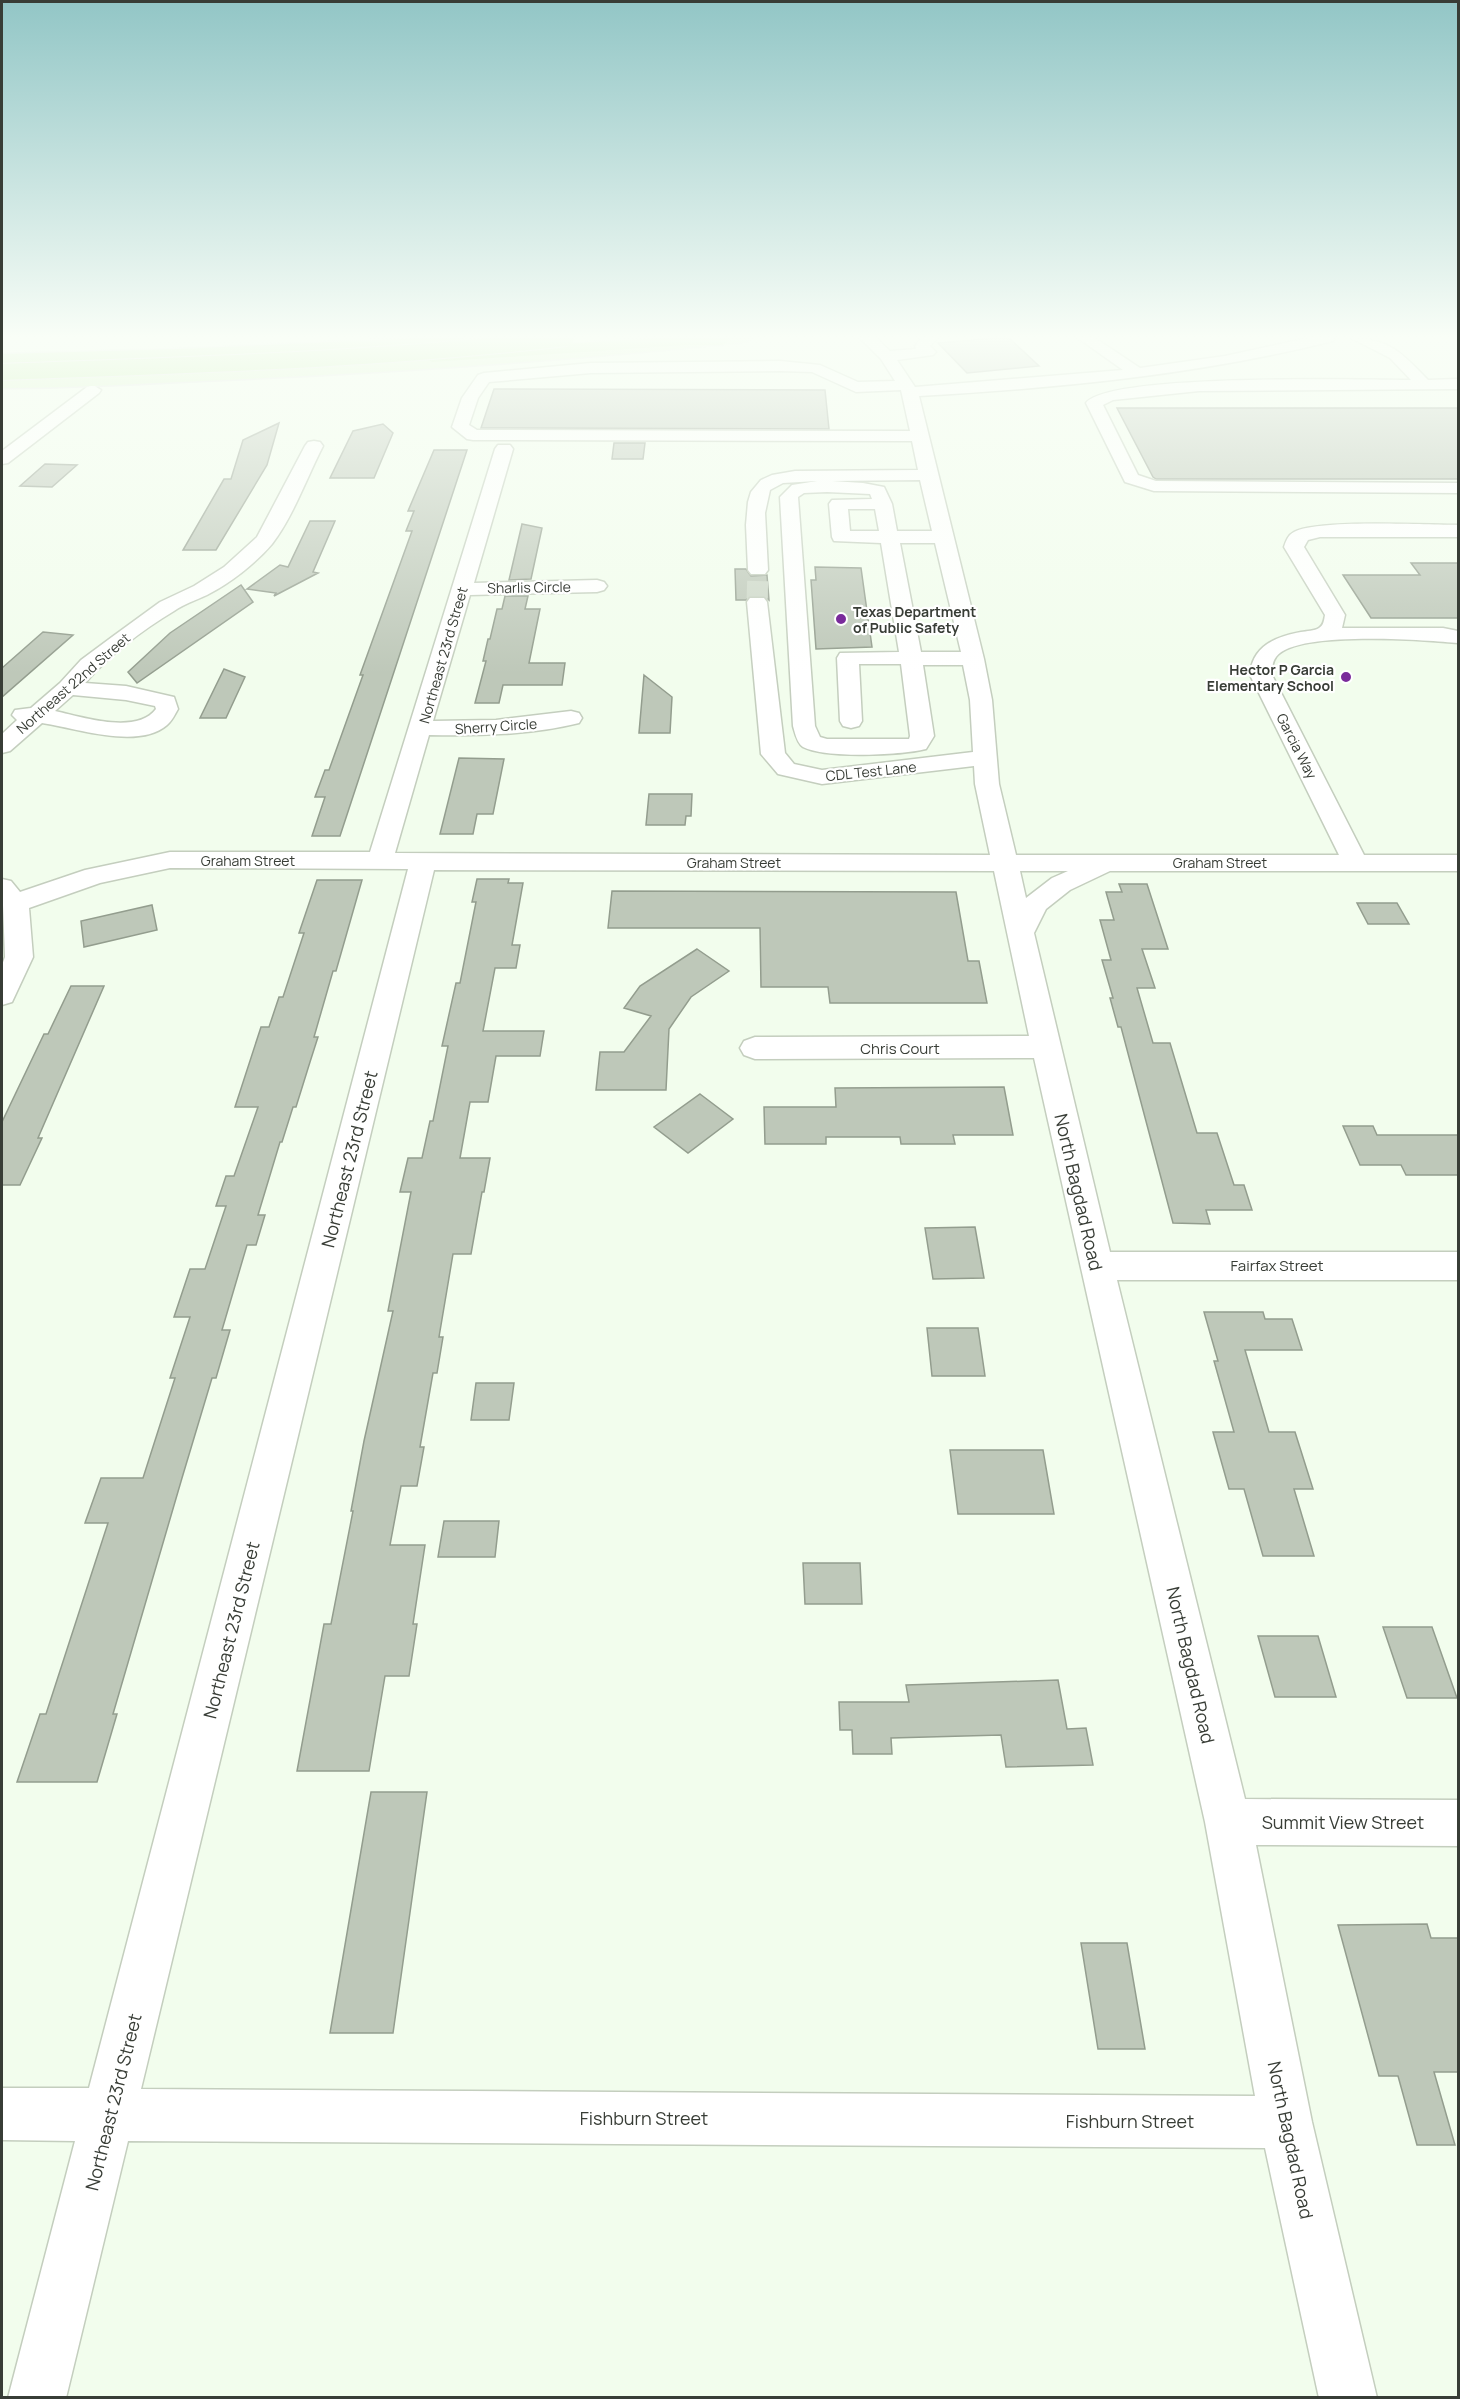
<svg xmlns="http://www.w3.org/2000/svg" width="1460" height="2399" viewBox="0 0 1460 2399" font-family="Manrope,sans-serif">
<rect width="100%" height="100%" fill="#f2fded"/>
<path fill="#bec8b9" stroke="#939d8e" stroke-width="1.5" d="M995,338H1009L1039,366L967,373L938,343Z
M494,389L825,390L829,429L481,428Z
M1117,408H1458V479H1156L1153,477Z
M279,423L267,465L216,550H183L224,479H231L243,440Z
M383,424L393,433L374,478H330L353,431Z
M614,443H645L643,459H612Z
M434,450H467L340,836H312L325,797H315L325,770H329L363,675H360L412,531H406L414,511H408Z
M45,464L77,465L52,487L20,486Z
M310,521H335L313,572L318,573L274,596L276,593L247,589L280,565L288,567Z
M522,524L542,528L531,579L509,580Z
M1411,563H1458V618H1371L1343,575H1420Z
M815,567L861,568L872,647L816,649L811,580H816Z
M735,569H746L751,576L767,575L769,600L764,596H750L746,600H736Z
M241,585L253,602L137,683L128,672L170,633Z
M505,596H528L525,609H540L529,663H565L562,685H503L499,703H475L486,661H483L488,639H490L497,609H502Z
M43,632L73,635L2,697V668Z
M224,669L245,677L226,718H200Z
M644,675L672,697L670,733H639Z
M459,758L504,759L493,814H477L473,834H440Z
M649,794H692L691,816H686L685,825H646Z
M477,879H509L508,883H523L512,945H520L516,968H495L483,1031H544L540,1056H496L488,1102H470L460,1158H490L484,1192H482L471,1254H453L439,1337H443L437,1373H433L420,1447H424L417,1486H401L390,1545H425L413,1624H417L409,1676H385L369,1771H297L324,1624H331L353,1511H351L364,1441L393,1311H388L411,1192H400L408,1158H422L430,1121H433L448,1046H442L456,983H460L476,902H472Z
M317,880H362L336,971H333L314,1037H318L310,1062L296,1107H293L282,1142H280L258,1215H265L256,1245H247L222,1330H230L216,1378H212L182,1478L113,1714H117L97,1782H17L40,1714H46L108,1523H85L101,1478H143L175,1378H170L190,1317H174L190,1269H205L226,1206H216L226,1176H234L258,1107H235L261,1027H269L279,997H283L304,933H299Z
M1119,884H1147L1168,949H1142L1155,988H1137L1153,1043H1170L1197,1133H1217L1234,1185H1244L1252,1210H1206L1210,1224L1173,1223L1121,1027H1118L1110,998H1113L1102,960H1111L1100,920H1114L1106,892H1122Z
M612,891L956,892L968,961H979L987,1003H830L828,987H761L760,928H608Z
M1357,903H1397L1409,924H1368Z
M152,905L157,930L84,947L81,921Z
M697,949L729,971L691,997L669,1029L666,1090H596L600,1052H624L651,1016L624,1008L640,986Z
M71,986H104L38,1138H42L20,1185H2V1122L44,1034H48Z
M1004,1087L1013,1135H953L955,1144H901L900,1137H826V1144H765L764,1107H836L835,1088Z
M700,1094L733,1119L688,1153L654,1127Z
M1343,1126H1373L1377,1135H1458V1175H1406L1401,1165H1360Z
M975,1227L984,1278L933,1279L925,1228Z
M1204,1312H1263L1265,1319H1292L1302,1350H1245L1269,1432H1295L1313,1489H1294L1314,1556H1263L1244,1489H1229L1213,1432H1234L1214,1361H1218Z
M927,1328H978L985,1376H932Z
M476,1383H514L509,1420H471Z
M950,1450H1043L1054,1514H958Z
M444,1521H499L495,1557H438Z
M803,1563H860L862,1604H805Z
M1383,1627H1432L1457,1698H1407Z
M1258,1636H1318L1336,1697H1275Z
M1058,1680L1067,1729L1086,1728L1093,1765L1006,1767L1001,1735L891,1738L892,1754H853L852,1730H840L839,1702H909L906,1685Z
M371,1792H427L393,2033H330Z
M1427,1924L1431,1938H1458V2072H1434L1455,2145H1417L1398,2076H1379L1338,1925Z
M1081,1943H1127L1145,2049H1098Z"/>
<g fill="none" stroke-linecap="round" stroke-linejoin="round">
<path stroke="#cdd7c8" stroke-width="21" stroke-dasharray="21 10" stroke-linecap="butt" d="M757,602L758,570"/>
<g stroke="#c4cebe" stroke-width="3">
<path id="minor" d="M860,338H876L890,351L916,349L915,346L921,338H937L930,346L936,352L933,355L897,360L915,387L1123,370L1078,338H1095L1140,368L1225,356L1308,338H1335L1333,341C1197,375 1059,388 919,396L984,659L992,700L999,784L1016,855H1339L1250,675C1252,646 1275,637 1301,632C1306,631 1315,631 1319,628C1324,625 1324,620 1325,615L1284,547C1286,541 1288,535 1294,532C1319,519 1426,525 1458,525V537H1320L1308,540L1304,547L1345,615L1342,628H1443L1458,631V643C1426,640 1295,630 1276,657C1272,662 1272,669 1272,675L1364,855H1458V871H1110L1070,890L1046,909L1034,933L1110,1252H1458V1280H1117L1245,1799L1458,1800V1846L1256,1845L1312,2122L1377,2398H1319L1265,2148L128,2141L66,2398H8L75,2141L2,2140V2088H89L408,869L170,868L100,883L29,908L33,957L12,1002L2,1005V965L5,957L2,879L11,881L20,892L85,870L170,852H370L495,449L498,445H510L513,449L474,583L597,580L604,582L607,586L604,590L597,592L470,595L433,721L496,720L571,711L579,713L582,718L579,723C531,735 479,736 429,735L395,853L990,855L975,784L974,766L822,784L778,774L761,754L747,602L750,598H764L767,602L785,753L794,764L822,770L973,752L970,700L963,665H923L934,736L926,749C901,755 826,759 803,747C797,743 795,733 793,726L780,497L792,485L817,481L783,483L770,490L765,513L768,570L765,574H751L748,570L746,525L748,502L751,492L761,480L772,475L795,471L918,470L912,441L473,440L467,439L452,427L462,398L478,375L484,373L591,363L780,361L820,365L858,382L895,381L881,359ZM780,371L812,372L856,392L901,390L910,431L477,430L469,425L478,398L489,382L591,373ZM920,480L932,531H897L892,504L884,487L863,483L832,481ZM827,492L870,494L872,499L832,500L829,504L832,537L834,541L881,543L899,652L840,653L837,658L840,721L843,726L851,728L859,726L862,721L859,664H901L910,736L909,739H827L820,737L815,726L798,497L804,493ZM848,509H875L879,531H850ZM900,543H935L961,652H921ZM434,870L994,871L1029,1036L755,1037L744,1041L740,1048L744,1055L755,1059L1034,1058L1205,1822L1255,2096L141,2089ZM1020,871H1068L1052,878L1026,898Z
M1351,338C1389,338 1403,354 1428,380L1458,379V389L1199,391L1113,400L1103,405L1138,475L1156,481L1458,483V493L1154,491L1125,482L1086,403C1109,373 1363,380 1411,380L1390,358Z
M93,385L101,390L99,393L8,463L2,464V451L87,387Z
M314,441L320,442L323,446C307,477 293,517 272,544C255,564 230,583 207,595C196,600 184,604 174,611C142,630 109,656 85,683L126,686L174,697L178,709C175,714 172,721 167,725C138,750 76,728 42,723L10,751L2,753V734L17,720L12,715L15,710L31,708L60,683L81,660L112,637L160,602L194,586L224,567L257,537L305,446L308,442ZM73,695L126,700L155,706L156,709C137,735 82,717 55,711Z"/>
</g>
<g stroke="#dfe0df" stroke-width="3">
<path id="major" d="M699,338H752L745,342C572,360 398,372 224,380C150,383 76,388 2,388V378C235,371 467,362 699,338Z"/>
</g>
<g stroke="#dfe0df" stroke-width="3">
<path id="highway" d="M421,338H463L465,341L458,345L178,359L2,363V354L178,349Z
M660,338H727L729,341L722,345H687L432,362L424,357L432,352Z"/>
</g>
<use href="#minor" fill="#fff" fill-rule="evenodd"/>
<use href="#major" fill="#d3f1bf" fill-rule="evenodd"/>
<use href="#highway" fill="#b5e795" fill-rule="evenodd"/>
<g stroke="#dfe0df" stroke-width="18" stroke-linecap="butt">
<path id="highway-bridge" d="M2,372C190,365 379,360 566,338"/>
</g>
<use href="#highway-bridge" stroke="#b5e795" stroke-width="16"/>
</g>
<linearGradient id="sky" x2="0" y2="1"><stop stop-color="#92c6c6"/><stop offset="0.5" stop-color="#f9fef7"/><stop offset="1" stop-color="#f9fef7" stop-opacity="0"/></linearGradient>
<rect width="1460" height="674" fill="url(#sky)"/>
<g fill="#7a2a9b" stroke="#fff" stroke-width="2">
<circle cx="841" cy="619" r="6"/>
<circle cx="1346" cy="677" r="6"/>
</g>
<g text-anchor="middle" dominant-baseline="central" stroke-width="4.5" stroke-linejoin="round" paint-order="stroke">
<g font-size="14" fill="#383d36" stroke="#fff">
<text transform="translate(529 587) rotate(-1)">Sharlis Circle</text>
<text transform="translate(443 655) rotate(-74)">Northeast 23rd Street</text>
<text transform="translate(73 683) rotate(-41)">Northeast 22nd Street</text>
<text transform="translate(496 726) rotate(-4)">Sherry Circle</text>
<text transform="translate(1297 746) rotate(63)">Garcia Way</text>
<text transform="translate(871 771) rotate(-6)">CDL Test Lane</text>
<text x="248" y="860">Graham Street</text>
<text x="734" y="862">Graham Street</text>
<text x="1220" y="862">Graham Street</text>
</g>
<g font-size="14" font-weight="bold" fill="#383d36" stroke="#fff" text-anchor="start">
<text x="853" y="611">Texas Department<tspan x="853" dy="16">of Public Safety</tspan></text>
<text x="1334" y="669" text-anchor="end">Hector P Garcia<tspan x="1334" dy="16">Elementary School</tspan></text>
</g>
<g font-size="15" fill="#383d36" stroke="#fff">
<text x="900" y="1048">Chris Court</text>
<text x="1277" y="1265">Fairfax Street</text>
</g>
<g font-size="18" fill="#383d36" stroke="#fff">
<text transform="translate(349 1159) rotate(-76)">Northeast 23rd Street</text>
<text transform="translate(1079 1192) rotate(77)">North Bagdad Road</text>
<text transform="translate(231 1630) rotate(-76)">Northeast 23rd Street</text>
<text transform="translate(1191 1665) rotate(77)">North Bagdad Road</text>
<text x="1343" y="1822">Summit View Street</text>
<text transform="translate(113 2102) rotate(-76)">Northeast 23rd Street</text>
<text x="644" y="2118">Fishburn Street</text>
<text x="1130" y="2121">Fishburn Street</text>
<text transform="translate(1291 2140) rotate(78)">North Bagdad Road</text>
</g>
</g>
<rect width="1460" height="2399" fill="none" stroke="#383d36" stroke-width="6"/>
</svg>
